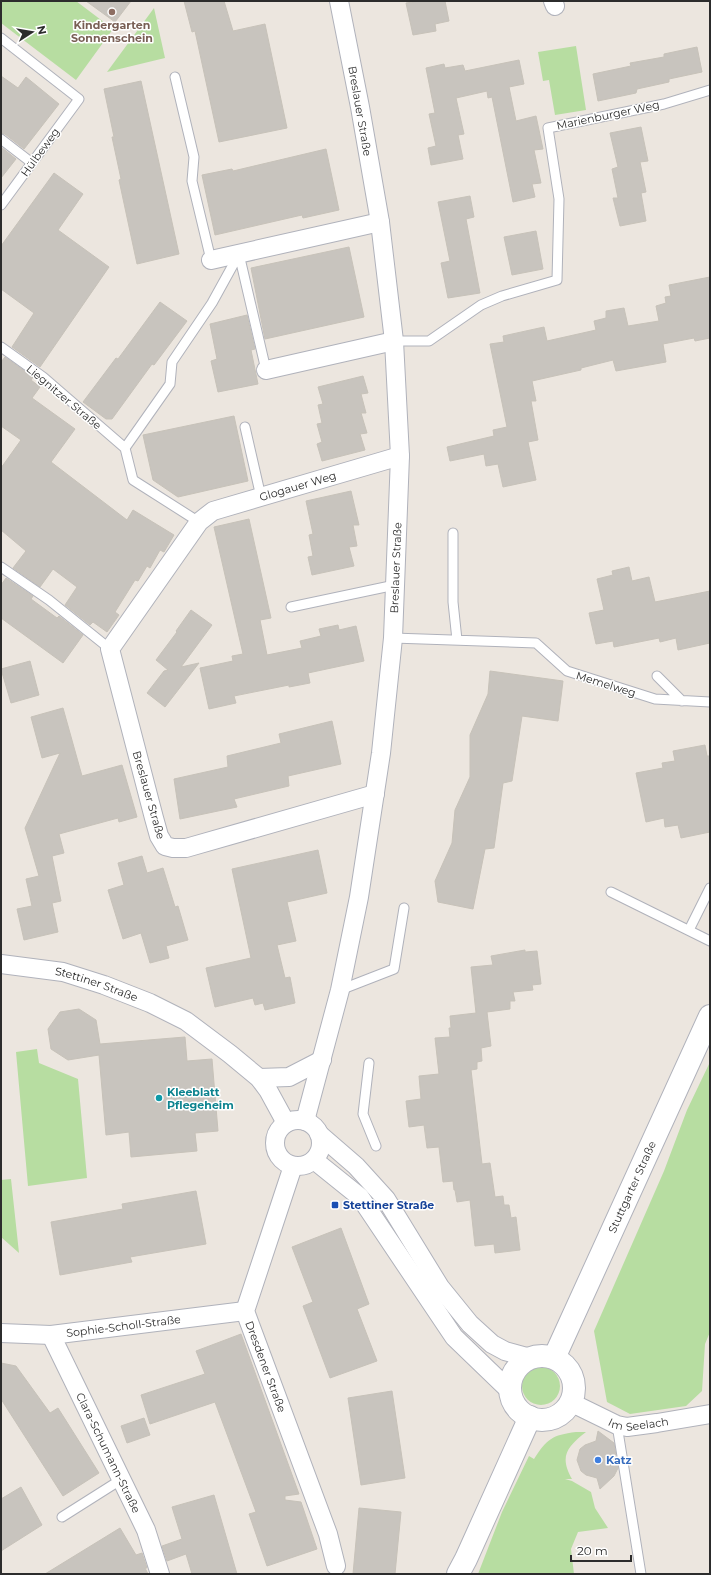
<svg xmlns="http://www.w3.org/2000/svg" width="711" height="1575" viewBox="0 0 711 1575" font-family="Montserrat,sans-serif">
<rect width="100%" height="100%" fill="#ece6df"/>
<path fill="#b7dda1" d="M1,1H76L113,29L76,80L1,23Z
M154,8L165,58L107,72Z
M576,46L586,110L555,115L549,80L543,81L538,52Z
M37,1049L39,1063L78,1079L87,1178L28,1186L16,1052Z
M710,1062V1332L705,1344L702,1391L686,1406L630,1414L607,1402L594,1331L664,1171L687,1110Z
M11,1179L19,1253L1,1237V1180Z
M522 1386a19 19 0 1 1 38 0a19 19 0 1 1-38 0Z
M576,1432H586C567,1447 559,1456 572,1479H565L572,1481L591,1492L595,1508L608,1528L578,1532L571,1549L574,1574H478L502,1512L529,1456L534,1459C547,1439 552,1435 576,1432Z"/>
<path fill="#c8c4be" stroke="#c7c2b9" d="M86,1H131L115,22Z
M184,1H224L233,31L265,24L287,128L219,142L195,31L192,32Z
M419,1H445L449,21L435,24L436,31L413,35L406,3Z
M697,47L702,72L669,79V82L637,89L636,93L598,101L593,74L631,66L630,63L664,57V54Z
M519,60L524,84L509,87L516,121L536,116L543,149L534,150L541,183L532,184L535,197L513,202L492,97L488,98L487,91L456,98L464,134L458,135L463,159L431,165L428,148L436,146L429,114L435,113L426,68L444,64L445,68L463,65L465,71Z
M1,76L18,88L26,77L59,104L24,149L5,134L1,133Z
M141,81L179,254L137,264L119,180L121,179L112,137H114L104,89Z
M641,127L648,161L640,162L646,192L641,193L646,221L620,226L613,198H618L612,169L618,167L610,133Z
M1,147L16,159L1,178Z
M326,149L339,210L303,218L302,215L215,235L202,175L232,169L233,171Z
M54,173L83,194L58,230L109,267L40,367L12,347L34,313L1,289V246Z
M470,196L474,217L466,219L480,293L448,298L441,263L450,261L438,202Z
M536,231L543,269L512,275L504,237Z
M349,247L364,317L265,339L251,268Z
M710,277V338L695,341L694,338L663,344L666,362L616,371L613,360L581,368V370L532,381L536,401H531L538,440L528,442L536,480L503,487L498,464L486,466L484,454L450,461L447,447L494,436L493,430L507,427L490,344L504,342L503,336L544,327L547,341L596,330L594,321L606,318V311L624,308L628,326L659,321L656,306L666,303L665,297L671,296L669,285Z
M160,302L187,321L154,365L152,364L112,419H106L83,402L116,358L118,359Z
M247,315L255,349L251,350L258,384L218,392L211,361L217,359L210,324Z
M5,357L33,377L31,380L40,387L32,398L75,429L51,462L127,520L133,510L174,535L164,552L160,550L150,568L147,566L138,581L135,580L115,612L119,615L107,632L93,622L90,625L65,605L77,587L53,569L40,587L13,568L26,551L1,530V468L21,440L1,426V362Z
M363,376L368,393L361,394L366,413H361L367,433L360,434L365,450L322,461L317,444L322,442L317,424L322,423L318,405L323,404L318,387Z
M234,416L248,481L178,497L153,480L143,435Z
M351,491L359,525H353L357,546L349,547L354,566L312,575L308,557L313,556L309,535L313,534L306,501Z
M249,519L271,618L260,620L267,655L302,648L300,641L321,636L319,629L338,625L339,630L356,626L364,661L308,673L310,683L289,687V685L234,696L236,703L209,709L200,668L233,661L232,656L243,654L214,527Z
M629,567L632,581L649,577L655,602L710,591V643L678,650L676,638L660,642L659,638L614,647L613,641L596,644L589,613L604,610L597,579L613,575L612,571Z
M6,578L33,596L31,599L57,618L59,616L83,635L63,663L1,618V585Z
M191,610L212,625L181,667L199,663L165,707L147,693L164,671L168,670L156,660L177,632L176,631Z
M30,661L39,695L11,703L1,669Z
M490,671L563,681L558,721L522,716L512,781L503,783L494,848L485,849L473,909L438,902L435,881L452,843L455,810L470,777V735L488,694Z
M63,708L82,776L122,765L137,817L119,822L118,818L59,834L64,853L52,856L61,901L52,903L58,932L24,940L17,909L32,906L26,879L39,876L25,828L60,753L42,758L31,717Z
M332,721L341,764L288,776L289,786L234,799L237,807L180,819L174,779L228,767L227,756L281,743L279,734Z
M705,745L707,756H710V832L681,838L678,825L665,827L664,818L646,822L636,773L663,768L662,763L675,761L673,751Z
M318,850L327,893L287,902L296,941L277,945L285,978L290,977L295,1003L265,1010L263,1003L255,1005L253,998L215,1007L206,968L251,958L232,869Z
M142,856L147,873L163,868L175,907L178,906L188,940L166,946L169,958L150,963L141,933L123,939L108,890L124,885L118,863Z
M525,950V952L537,951L541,984L532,985L533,990L513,992L515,1001H510V1009L487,1012L491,1046L481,1048L482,1061L477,1062V1069L471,1070L482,1164L490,1163L495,1197L503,1196L504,1205H509L511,1218L516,1217L520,1250L495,1253L494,1244L475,1246L470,1200L457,1202L455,1190H454L453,1181L443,1182L439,1147L427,1148L424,1125L409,1127L406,1101L421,1099L419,1076L439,1074L435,1038L450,1037L449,1028H451L450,1016L476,1013L471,967L493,965L491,956Z
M79,1009L96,1020L100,1044L185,1037L187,1061L212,1059L218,1131L195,1133L197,1151L131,1157L129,1132L106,1135L99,1055L68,1060L51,1049L48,1029L60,1012Z
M196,1191L206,1244L130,1257L132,1262L60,1275L51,1222L123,1209L122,1204Z
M341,1228L369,1304L357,1309L377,1361L330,1378L303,1306L313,1302L292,1247Z
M241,1334L299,1494L285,1496V1500L301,1502L317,1549L267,1566L249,1514L256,1512L215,1402L150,1424L141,1395L205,1374L196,1351Z
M1,1363L16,1366L50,1413L58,1408L99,1473L63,1496L1,1399Z
M392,1391L405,1478L361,1485L348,1398Z
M144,1418L150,1435L127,1443L121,1426Z
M598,1431L614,1443L618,1468L614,1476L600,1489L597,1478L586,1475L581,1471L577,1460L580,1449L585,1445L596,1441Z
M21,1487L42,1525L1,1551V1499Z
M214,1495L237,1574H192L186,1554L167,1561L162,1546L182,1539L172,1507Z
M359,1508L401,1512L395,1574H353Z
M120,1528L136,1555L142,1553L147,1568H145L148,1574H45Z"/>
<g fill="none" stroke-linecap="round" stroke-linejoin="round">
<g stroke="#b0b2bb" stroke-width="11">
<path id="service" d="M1,38L79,99L1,205
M175,77L194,157L192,181L211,260
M1,139L32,163
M239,254L266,370
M394,341H429L481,305L502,296L557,280L559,199L548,128L664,104L710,90
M1,347L43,377L125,448
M245,427L261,497
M125,448L170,384L172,362L212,303L239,254
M125,448L133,480L199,522
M453,533V602L457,640
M1,567L49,600L110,649
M291,607L395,585
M393,638L536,643L567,671L655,699L710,702
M657,676L682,701
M611,892L710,941
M689,930L710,888
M340,990L394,969L404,908
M369,1063L363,1114L376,1146
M617,1425L641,1574
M62,1517L122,1479"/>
</g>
<g stroke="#b0b2bb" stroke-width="20">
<g id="minor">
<path d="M553,1L555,6"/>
<path d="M211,260L380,222"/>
<path d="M266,370L394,341"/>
<path id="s1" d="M375,794L186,848H173L165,846L159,836L154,818L110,649L199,522L213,511L400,456"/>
<path id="s2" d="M1,964L63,972L104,985L150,1003L186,1021L230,1054L259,1078L268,1090L286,1123"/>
<path d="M259,1078L289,1077L322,1060"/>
<circle cx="298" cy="1143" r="23"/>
<path id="s3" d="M305,1121L340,990L359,897L381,753L393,638L400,456L394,341L380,222L360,107L339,1"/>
<path d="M319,1134L356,1166L386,1199L440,1287L470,1324L492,1344L505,1351L530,1358"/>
<path d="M314,1160L360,1197L454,1337L510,1391"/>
<path id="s4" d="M293,1166L245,1311L328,1534L336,1566"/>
<path id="s5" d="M1,1333L51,1335L245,1311"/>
<path id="s6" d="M51,1335L146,1530L160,1574"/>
<path id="s7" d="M570,1402L617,1425L627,1427L657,1423L710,1414"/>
</g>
</g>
<g stroke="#b0b2bb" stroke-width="24">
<g id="tertiary">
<circle cx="542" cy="1388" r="32"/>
<path id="s8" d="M554,1358L710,1016"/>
<path d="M458,1574L466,1559L530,1417"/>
</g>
</g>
<use href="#service" stroke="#fff" stroke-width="9"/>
<use href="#minor" stroke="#fff" stroke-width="18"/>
<use href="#tertiary" stroke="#fff" stroke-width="22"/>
</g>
<circle fill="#8d6e63" stroke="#fff" stroke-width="1.5" cx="112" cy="12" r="4"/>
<circle fill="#0f9aa8" stroke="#fff" stroke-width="1.5" cx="159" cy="1098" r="4"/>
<rect fill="#1a4fb4" stroke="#fff" stroke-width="1.5" x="331" y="1201" width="8" height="8" rx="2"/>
<circle fill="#3f7fe0" stroke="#fff" stroke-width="1.5" cx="598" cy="1460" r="4"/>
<g text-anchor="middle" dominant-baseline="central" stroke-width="3" stroke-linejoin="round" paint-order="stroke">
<g font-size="11" font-weight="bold" fill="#785e54" stroke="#fff">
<text x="112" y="25">Kindergarten<tspan x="112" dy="13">Sonnenschein</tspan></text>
</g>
<g font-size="11" fill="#2c2c2c" stroke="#fff">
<text transform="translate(360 111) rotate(80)">Breslauer Straße</text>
<text transform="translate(608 115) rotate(-12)">Marienburger Weg</text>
<text transform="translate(40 152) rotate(-54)">Hülbeweg</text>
<text transform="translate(64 397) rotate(40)">Liegnitzer Straße</text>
<text stroke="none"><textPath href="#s1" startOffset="684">Glogauer Weg</textPath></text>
<text stroke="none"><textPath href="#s3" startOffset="562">Breslauer Straße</textPath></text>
<text transform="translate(606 684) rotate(17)">Memelweg</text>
<text transform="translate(149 795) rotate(74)">Breslauer Straße</text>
<text stroke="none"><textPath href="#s2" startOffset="98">Stettiner Straße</textPath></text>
<text stroke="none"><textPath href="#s8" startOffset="188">Stuttgarter Straße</textPath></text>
<text stroke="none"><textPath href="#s5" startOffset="123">Sophie-Scholl-Straße</textPath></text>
<text stroke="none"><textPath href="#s4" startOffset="212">Dresdener Straße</textPath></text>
<text stroke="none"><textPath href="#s7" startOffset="74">Im Seelach</textPath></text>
<text stroke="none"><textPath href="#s6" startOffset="131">Clara-Schumann-Straße</textPath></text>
</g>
<g font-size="11" font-weight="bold" fill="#0d838f" stroke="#fff" text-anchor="start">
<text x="167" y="1092">Kleeblatt<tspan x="167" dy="13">Pflegeheim</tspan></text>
</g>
<g font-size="11" font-weight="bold" fill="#164399" stroke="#fff" text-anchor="start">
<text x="343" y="1205">Stettiner Straße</text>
</g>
<g font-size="11" font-weight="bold" fill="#366cbe" stroke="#fff" text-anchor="start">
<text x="606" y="1460">Katz</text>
</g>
</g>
<rect width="711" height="1575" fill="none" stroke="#2c2c2c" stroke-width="4"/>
<g transform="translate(32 32) rotate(78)" stroke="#ffffff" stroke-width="3" paint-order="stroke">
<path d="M0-3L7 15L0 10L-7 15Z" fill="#2c2c2c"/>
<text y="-6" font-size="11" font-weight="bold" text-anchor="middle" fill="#2c2c2c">N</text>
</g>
<path d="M571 1555v6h60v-6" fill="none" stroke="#2c2c2c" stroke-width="2"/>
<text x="577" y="1555" font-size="12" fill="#2c2c2c" stroke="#ffffff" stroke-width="3" paint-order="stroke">20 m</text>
</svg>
